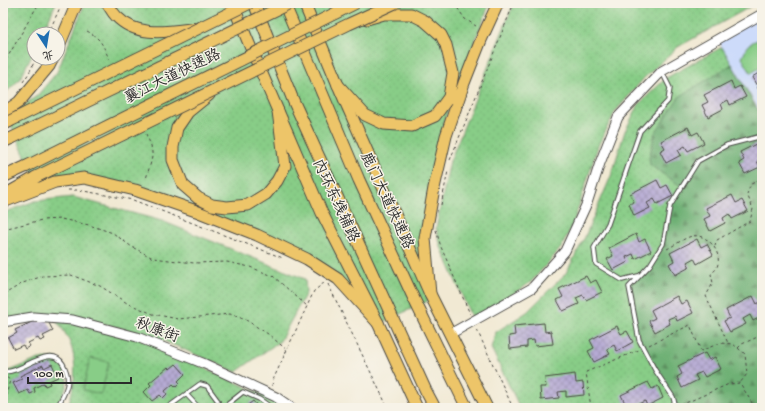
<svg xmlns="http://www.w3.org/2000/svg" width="765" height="411" viewBox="0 0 765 411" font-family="'Gochi Hand','LXGW WenKai TC',sans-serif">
<defs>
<pattern id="grass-dots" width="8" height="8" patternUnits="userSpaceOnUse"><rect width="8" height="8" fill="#88cd87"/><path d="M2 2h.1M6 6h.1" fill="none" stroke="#76b075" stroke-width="1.8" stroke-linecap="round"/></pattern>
<pattern id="forest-firs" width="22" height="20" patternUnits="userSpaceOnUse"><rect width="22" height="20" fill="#6eb074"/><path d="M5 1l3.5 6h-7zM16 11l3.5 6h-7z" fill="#5b8f5f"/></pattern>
<pattern id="building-cross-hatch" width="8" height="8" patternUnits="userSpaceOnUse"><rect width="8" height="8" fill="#b6aad4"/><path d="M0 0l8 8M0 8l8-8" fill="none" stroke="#948bac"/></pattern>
</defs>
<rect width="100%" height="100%" fill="#f7f3e8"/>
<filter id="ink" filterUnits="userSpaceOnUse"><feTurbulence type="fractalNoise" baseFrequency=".025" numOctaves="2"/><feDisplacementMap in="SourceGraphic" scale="8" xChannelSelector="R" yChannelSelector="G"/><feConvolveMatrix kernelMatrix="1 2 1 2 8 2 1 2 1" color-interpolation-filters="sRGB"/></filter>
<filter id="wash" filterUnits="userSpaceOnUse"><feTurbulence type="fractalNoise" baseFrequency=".012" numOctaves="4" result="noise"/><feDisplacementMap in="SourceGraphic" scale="16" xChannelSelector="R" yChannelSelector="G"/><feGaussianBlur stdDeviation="0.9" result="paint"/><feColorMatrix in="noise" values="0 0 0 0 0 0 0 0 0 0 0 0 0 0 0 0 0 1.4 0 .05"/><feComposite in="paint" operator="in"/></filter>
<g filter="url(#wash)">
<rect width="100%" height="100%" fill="#f1e9d3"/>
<path fill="#cddbfa" d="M762,14V108L759,110L717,39Z"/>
<path fill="url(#grass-dots)" stroke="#5a7c59" d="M3,3H56L42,34H34V50L20,79L3,95Z
M85,3H490L469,56L444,121L432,174L420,244L428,301L381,323L317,260L111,180L38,185L7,116L37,96L57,72Z
M514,3H757L678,47L644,78L615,112L598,146L573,224L561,248L531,282L473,321L441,247L436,228L450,161Z
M722,47L758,110L762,108V408H520L491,348L496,332L527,312L566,273L584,239L611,176L625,131L639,104L666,78Z
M73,197L162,221L305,279L306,293L280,341L236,372L153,336L79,318L3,319V213L35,201Z
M54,318L137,337L292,408H67C76,385 79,355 65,333C62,328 58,323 54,318Z
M56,358C76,373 65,390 57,408H3V371L7,372L39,359Z"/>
<path fill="url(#forest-firs)" stroke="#4c6e50" d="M732,64L758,110L762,108V408H676L673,397L639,340L629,287L650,265L663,244L670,206L682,187L650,165L649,158L655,133L679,97Z"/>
<path fill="#88cd87" stroke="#5a7c59" d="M762,39V67L751,73L742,58C747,47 749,41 762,39Z
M90,358L109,362L101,394L83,390Z"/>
<g id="blocks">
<path fill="url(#building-cross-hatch)" d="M762,71V96L752,77Z
M731,81L734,89L740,86L746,97L730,105L728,100L721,104L723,109L708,117L702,105L708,102L704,95Z
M688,127L692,135L698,132L704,143L688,151L685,146L678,150L681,155L666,163L660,151L665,148L661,141Z
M762,141V159L757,161L760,167L745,174L739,163L744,160L740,152Z
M657,180L661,188L667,185L673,196L657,204L654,199L647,203L650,208L634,216L629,204L634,202L630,194Z
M732,195L736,203L742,200L748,211L732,219L729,214L723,218L725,223L710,231L704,219L710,216L706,208Z
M636,234L639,242L645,239L651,251L635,259L633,254L626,257L628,262L613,270L607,259L613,256L609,248Z
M697,239L701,247L707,244L713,255L697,264L694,258L687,262L690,267L675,275L669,264L674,261L670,253Z
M586,276L590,283L596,280L602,292L586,300L583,295L576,298L579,304L563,311L557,300L563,297L559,289Z
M677,296L681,304L687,301L693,313L677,321L675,316L668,319L670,324L655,332L649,321L655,318L651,310Z
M753,296L757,304L762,301V316L753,321L750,315L743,319L746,324L730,332L724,321L730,318L726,310Z
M38,319L39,322L47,319L53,331L43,336L45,339L40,341L38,338L28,343L30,346L25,349L23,345L14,349L8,338L17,333L15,330Z
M544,323L545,332L551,331L553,344L535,346L534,340L527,341V347L510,349L509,336L515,335L514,326Z
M617,326L621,334L627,331L633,342L617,351L614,345L607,349L610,354L594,362L588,351L594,348L590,340Z
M705,353L709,360L715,357L721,369L705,377L702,372L695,375L698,380L682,388L677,377L682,374L678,366Z
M52,364L58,377L49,381L50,384L45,386L44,383L34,388L35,392L30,394L28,390L19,394L13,383L22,379L20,376L43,365L44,368Z
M176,364L185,374L178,381L180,383L176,387L173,384L165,391L167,394L163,398L160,395L152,401L144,392L151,385L149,383L168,367L170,369Z
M575,374L576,383L583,382L584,395L566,397V391L558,392L559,398L541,400L540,387H546L545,378Z
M648,382L652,389L658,386L663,398L647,406L645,401L638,404L640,408H620L619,406L625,403L621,395Z
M253,401L259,408H244Z"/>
</g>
</g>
<g filter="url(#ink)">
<use href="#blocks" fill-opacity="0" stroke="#494844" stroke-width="1"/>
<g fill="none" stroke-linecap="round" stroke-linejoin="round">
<g stroke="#494844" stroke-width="5.5">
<path id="service" d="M638,276L622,280L596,264L594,248L608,224L640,131L668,101L670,88L662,72
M3,371C19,376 50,342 63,364C73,383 65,391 57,408
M186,394L199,408
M167,408L200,384L207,386L218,401
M223,408L243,392L259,399L272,408
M676,408L673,397L655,370L639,340L629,287L650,265L663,244L670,206L698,161L727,145L762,136"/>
</g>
<g stroke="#494844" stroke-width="11">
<path id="tertiary" d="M3,322L33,317L73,320L137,337L205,364L276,397L292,408
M450,334L532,288L565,251L587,203L600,163L618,117L662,71L762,14"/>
</g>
<g stroke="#494844" stroke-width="13">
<path id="primary" d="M232,3L250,46L322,213L378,323L417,408
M304,3L338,85L430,294L487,408"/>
</g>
<g stroke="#494844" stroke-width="13">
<path id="trunk" d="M107,3C110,7 112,12 116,16C138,39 170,31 198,28
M254,3L293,100L426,391L435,408
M284,3L359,180L414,299L467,408
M58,48L77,3
M338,85L365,115L384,124L412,126L435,116L449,97L453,73L446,45L441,35L425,21L411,14H384L367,19
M209,95L188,112L177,128L173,147V160L183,185L198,198L212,205L227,207L248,205L266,194L277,181L285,166L278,111
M3,113L19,102L49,66L53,58
M3,125L10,121
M3,142L12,138
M3,177L27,166
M3,196L36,177
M3,202L55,182L84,178L135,190L196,211L257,235L307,259L338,279L378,323
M430,294L425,238L434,188L446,136L464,83L481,40L498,3"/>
</g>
<path stroke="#494844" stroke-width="1" stroke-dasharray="3 3" stroke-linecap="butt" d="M454,3L465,19L476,26
M87,31C102,39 103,46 110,61
M48,34L62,3
M3,65L39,3
M23,82L29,73L36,58
M125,93L131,104
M146,134C156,155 152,157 146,179
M450,160L514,3
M68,190H78L133,200L283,258
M441,205L448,171
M3,229L42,220L61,219L89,225L113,233L132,247L153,258L194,263L227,262L250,267L273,276L307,306
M436,230L441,247L470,314
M715,246L717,240L750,221L753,209L747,194L751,184L762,179
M667,249C675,245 684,238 692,236C708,233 723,253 717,267C716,270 713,272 711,274L713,283L706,296L728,343
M328,284L388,408
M3,295L23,283L43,276L71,275L100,286L127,303L153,314L178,319L230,314L246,320L268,334L287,350
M477,330L513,408
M649,345L690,325L701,351L720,343L733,344L745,354L747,374L740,383
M738,348L742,344L762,335
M272,386L273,380L314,291L325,282
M681,405L729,384L740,383L755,408
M3,408L10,380L6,377
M591,408L586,372L639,350"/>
<use href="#service" stroke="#fff" stroke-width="3.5"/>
<use href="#tertiary" stroke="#fff" stroke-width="9"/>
<use href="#primary" stroke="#edc569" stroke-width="11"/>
<use href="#trunk" stroke="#edc569" stroke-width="11"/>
<g stroke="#494844" stroke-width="13" stroke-linecap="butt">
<path id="trunk-bridge" d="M10,121L250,3
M12,138L290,3
M27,166L356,3
M36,177L349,24L395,3"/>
</g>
<use href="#trunk-bridge" stroke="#edc569" stroke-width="11"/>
</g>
</g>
<g text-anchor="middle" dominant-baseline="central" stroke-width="3" stroke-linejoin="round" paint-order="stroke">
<g font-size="15" fill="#2b2b2b" stroke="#f7f3e8">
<text transform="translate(173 77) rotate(-26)">襄江大道快速路</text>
<text transform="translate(335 201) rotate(65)">内环东线辅路</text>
<text transform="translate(386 201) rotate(65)">鹿门大道快速路</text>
<text transform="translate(157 331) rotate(20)">秋康街</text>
</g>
</g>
<rect width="765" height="411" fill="none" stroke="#f7f3e8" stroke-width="16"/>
<g transform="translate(46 46) rotate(168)"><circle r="19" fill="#f7f3e8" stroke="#a5a39c"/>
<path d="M0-3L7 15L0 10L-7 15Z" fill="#1f6fb2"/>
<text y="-6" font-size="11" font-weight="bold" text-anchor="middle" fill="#2b2b2b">北</text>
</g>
<path d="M28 377v6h103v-6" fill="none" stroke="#2b2b2b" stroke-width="2"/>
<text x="34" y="377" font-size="12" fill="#2b2b2b" stroke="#f7f3e8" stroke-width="3" paint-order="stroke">100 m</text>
</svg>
